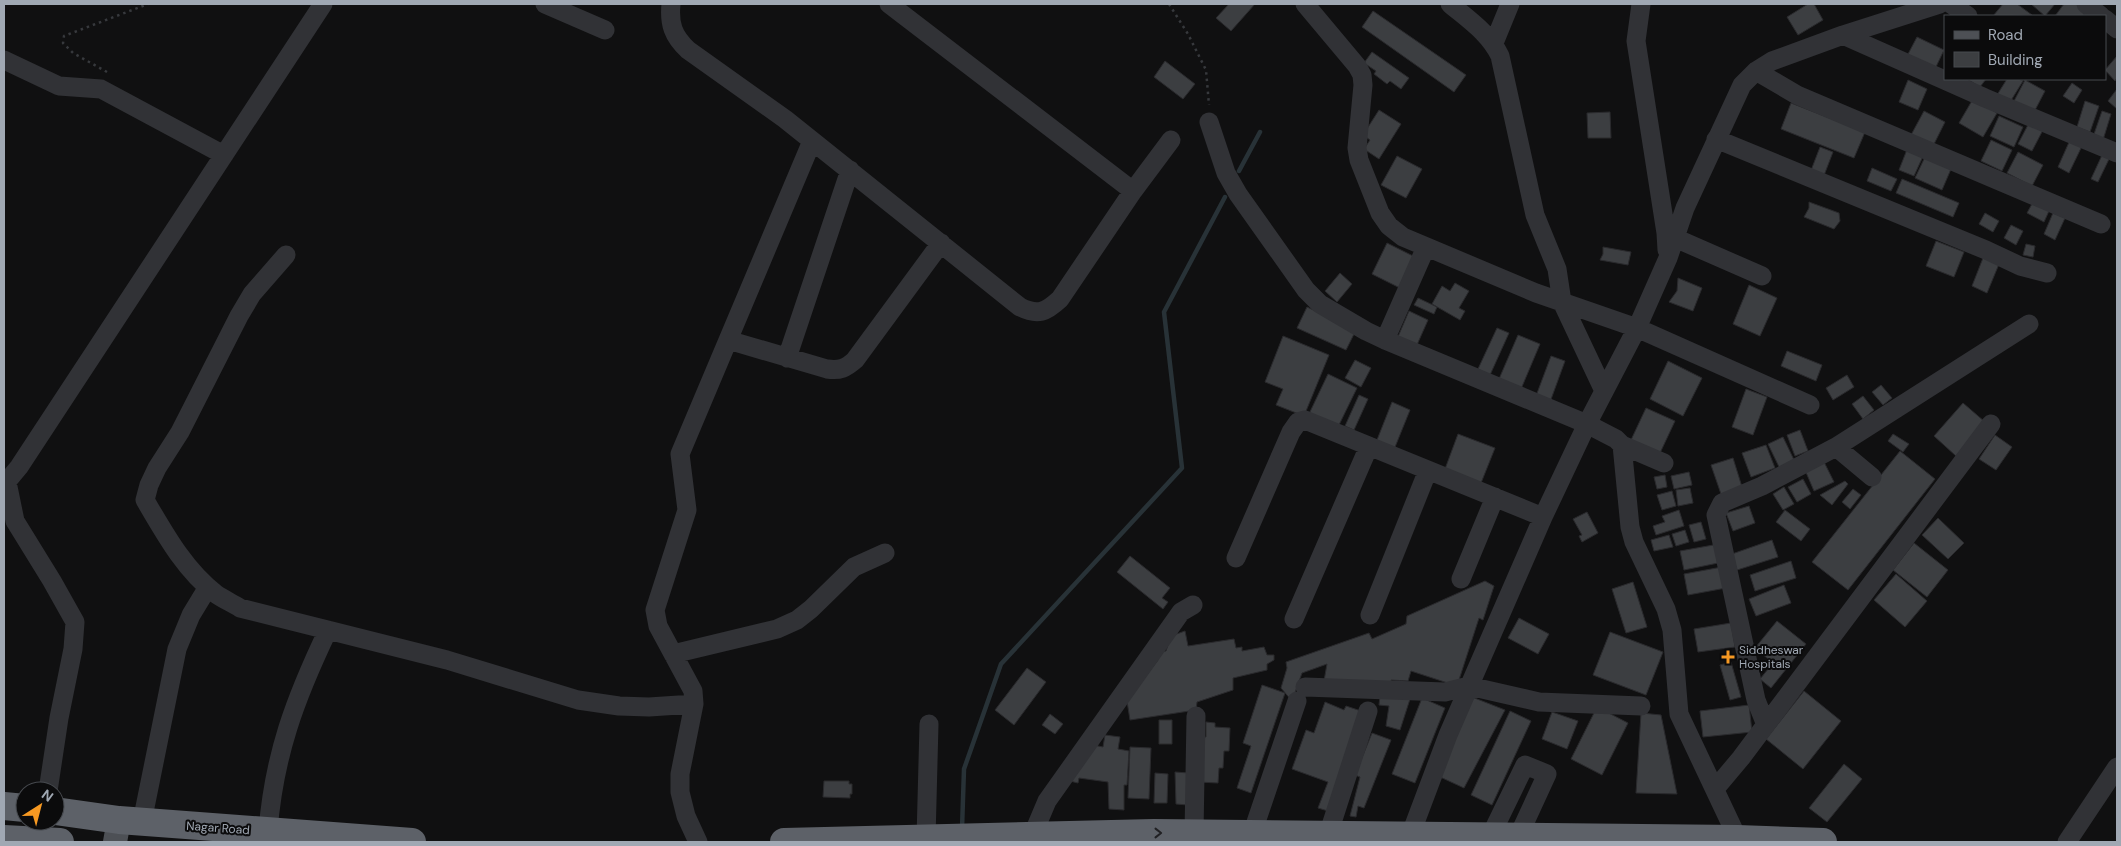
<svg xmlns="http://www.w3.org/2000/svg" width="2121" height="846" viewBox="0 0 2121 846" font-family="'DM Sans',sans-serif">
<rect width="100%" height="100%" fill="#101011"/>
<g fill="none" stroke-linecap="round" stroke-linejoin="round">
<path stroke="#283237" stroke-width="4.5" d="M1239,171L1260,132
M962,829L964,769L1001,664L1182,468L1164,312L1225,197"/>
</g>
<path fill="#3c3e41" stroke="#2a2a2d" d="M1229,4H1255L1231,31L1216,18Z
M1808,4H1814L1823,20L1798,35L1787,17Z
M2003,4H2017L2032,15L1993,16Z
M2031,4H2055L2045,16Z
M2064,4H2077L2087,11L2083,16H2055Z
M1373,11L1466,75L1454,92L1362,27Z
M1917,37L1944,50L1934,71L1906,58Z
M1372,52L1409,78L1401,89L1390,81L1387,84L1374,74L1376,71L1364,63Z
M2117,56V78L2115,81L2105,70Z
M1165,61L1195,84L1183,99L1154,77Z
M1967,79H1986L1980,87Z
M2007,79H2018L2023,81L2010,102L1997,95Z
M1908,80L1927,89L1918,110L1899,102Z
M2025,80L2045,91L2033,114L2013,103Z
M2072,83L2082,90L2074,103L2063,96Z
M2117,89V109L2108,101Z
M1973,99L1997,113L1983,137L1959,123Z
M2085,101L2099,106L2090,132L2077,127Z
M1791,103L1865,132L1854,158L1781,129Z
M1379,110L1401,124L1379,159L1364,149L1370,140L1363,135Z
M1924,111L1945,122L1933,146L1911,135Z
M2102,111L2111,114L2103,140L2093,137Z
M1610,112L1611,138H1588L1587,113Z
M1999,116L2023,127L2014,147L1990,136Z
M2030,121L2044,128L2032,151L2018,144Z
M1991,140L2012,150L2002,171L1981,161Z
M2070,140L2082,146L2069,173L2058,167Z
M1820,147L1833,152L1823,178L1810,173Z
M1908,147L1924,154L1914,176L1899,170Z
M2018,152L2043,165L2032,186L2007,173Z
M2103,153L2110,157L2098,182L2091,179Z
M1397,156L1422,169L1406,198L1381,185Z
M1925,157L1951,169L1942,190L1915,178Z
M1872,168L1897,179L1891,191L1867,181Z
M1902,179L1959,203L1953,217L1896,193Z
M1809,202L1839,213L1840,221L1834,229L1804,217L1809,208Z
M2033,202L2049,211L2044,222L2027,213Z
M1985,213L1999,221L1993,232L1979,224Z
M2053,213L2065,218L2055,240L2044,234Z
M2011,225L2023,231L2016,245L2004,238Z
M1936,241L1964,252L1954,277L1926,266Z
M1387,243L1415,257L1400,288L1372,274Z
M2026,244L2035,246L2033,257L2023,255Z
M1603,247L1631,252L1628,265L1600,260L1603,254Z
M1983,258L1999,264L1987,293L1972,286Z
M1340,273L1352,284L1337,302L1325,291Z
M1678,278L1702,288L1693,311L1669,302L1677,291Z
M1455,283L1469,291L1459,308L1465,311L1460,320L1432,304L1442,286L1450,291Z
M1749,285L1777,298L1760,336L1733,324Z
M1418,298L1437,307L1434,314L1414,305Z
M1307,307L1356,330L1346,350L1297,328Z
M1409,311L1428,320L1416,347L1397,339Z
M1497,328L1509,333L1490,375L1478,369Z
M1518,335L1540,344L1521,389L1499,379Z
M1283,336L1329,355L1304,416L1276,405L1283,389L1265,382Z
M1787,351L1822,365L1816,381L1781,366Z
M1551,356L1565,361L1550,402L1536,396Z
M1355,360L1371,368L1361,387L1345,378Z
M1668,361L1702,378L1683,416L1650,399Z
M1328,374L1357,388L1337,429L1308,416Z
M1847,375L1854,387L1833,400L1826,388Z
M1881,385L1892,398L1883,405L1872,392Z
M1746,389L1767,397L1753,435L1732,427Z
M1359,395L1368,399L1354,430L1345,426Z
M1863,396L1874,410L1863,419L1852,404Z
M1392,402L1410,410L1393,452L1375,445Z
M1963,403L1985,422L1956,456L1934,436Z
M1646,408L1675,421L1660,453L1631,440Z
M1800,430L1808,451L1795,456L1787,435Z
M1458,434L1495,448L1481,483L1445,469Z
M1893,434L1909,444L1903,452L1888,441Z
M1995,435L2012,447L1996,470L1979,459Z
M1783,437L1795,462L1780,469L1768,444Z
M1766,445L1775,468L1751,477L1742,453Z
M1900,451L1935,479L1848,590L1812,562Z
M1733,458L1742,487L1721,494L1711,465Z
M1824,462L1834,482L1814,491L1805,470Z
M1689,472L1692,485L1674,489L1671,476Z
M1665,475L1667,487L1657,489L1654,477Z
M1803,479L1811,494L1797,502L1788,487Z
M1845,481L1848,484L1832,505L1820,495Z
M1784,487L1794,504L1783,510L1773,494Z
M1690,488L1693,503L1678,506L1676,490Z
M1853,489L1861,495L1850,509L1842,502Z
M1672,491L1676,506L1662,510L1657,495Z
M1749,506L1755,523L1733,531L1726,513Z
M1679,510L1684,526L1656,535L1653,526L1665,522L1662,516Z
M1785,510L1810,529L1801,541L1776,522Z
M1587,512L1598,533L1582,542L1579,536L1582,535L1573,519Z
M1938,518L1964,543L1948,559L1922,535Z
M1701,522L1706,539L1694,542L1689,525Z
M1685,530L1689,542L1676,546L1672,534Z
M1669,535L1673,547L1654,551L1651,540Z
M1772,540L1778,557L1737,570L1732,554Z
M1914,543L1948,570L1927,597L1893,570Z
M1719,544L1723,562L1684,570L1680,551Z
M1130,556L1170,588L1162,598L1168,602L1163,609L1117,572Z
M1791,561L1796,578L1755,591L1750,575Z
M1722,567L1726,588L1688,595L1684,574Z
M1896,574L1927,601L1905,627L1874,600Z
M1485,581L1494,586L1483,620L1479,618L1457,686L1411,671L1408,681L1391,680L1392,683L1324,681L1327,664L1302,673L1292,701L1281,688L1287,668L1286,662L1369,633L1372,639L1406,624L1407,616Z
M1633,582L1647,627L1626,633L1612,589Z
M1784,585L1791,603L1756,616L1749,599Z
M1519,618L1549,634L1538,654L1508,638Z
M1777,621L1806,644L1771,688L1760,679L1773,663L1755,648Z
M1731,623L1735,647L1698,652L1694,629Z
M1185,631L1188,646L1234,639L1236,648L1242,647V651L1264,647L1267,655H1274V660L1267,664V670L1233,678V690L1197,702L1196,710L1130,720L1127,701L1158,660V652L1166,651L1171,636Z
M1610,632L1663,652L1646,695L1593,675Z
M1731,662L1741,697L1730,700L1720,665Z
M1027,668L1046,682L1014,725L995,710Z
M1262,685L1285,693L1251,793L1237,788L1251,746L1243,743Z
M1804,691L1841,721L1803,769L1766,739Z
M1380,696L1410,699L1400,730L1386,726L1389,706L1379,705Z
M1472,697L1505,710L1464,788L1438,776Z
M1422,698L1445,708L1415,783L1392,774Z
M1325,702L1344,710L1346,706L1364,712L1328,811L1318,808L1328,782L1292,769L1306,730L1314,733Z
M1749,705L1752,732L1703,737L1700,711Z
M1597,707L1628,723L1602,775L1571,759Z
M1510,711L1531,721L1492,805L1471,795Z
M1552,712L1578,721L1567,749L1542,739Z
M1641,713L1661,715L1677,794L1636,793Z
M1050,714L1063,724L1055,734L1042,725Z
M1159,720H1172V744H1159Z
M1206,722L1215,723V727L1230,728L1229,751H1224L1223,768H1219L1218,783L1198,782L1203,737H1206Z
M1372,733L1391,740L1364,808L1358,806L1356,817L1350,816L1360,777L1355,775Z
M1105,735L1120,737L1118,749L1129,751L1127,785H1124V810L1109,809L1108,782L1079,778L1078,783L1070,781L1093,745L1103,747Z
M1130,747L1151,748L1149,799L1128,798Z
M1844,764L1862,779L1827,822L1809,808Z
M1175,772L1189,773L1188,805L1176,804Z
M1155,773L1168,774L1167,803H1154Z
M824,781H849V784H852V794H850V798L823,797Z"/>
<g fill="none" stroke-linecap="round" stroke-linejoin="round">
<path stroke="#37393d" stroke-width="2.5" stroke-dasharray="2.5 4" stroke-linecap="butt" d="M1169,4L1188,34L1206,70L1209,105
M107,72L73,53L63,43L64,36L148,4"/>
<path stroke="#313236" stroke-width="19" d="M545,4L605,30
M671,4C669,24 673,36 688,50L785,119L1020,307C1038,316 1046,312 1060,299L1133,191L1171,140
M889,4L1133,191
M1305,4L1357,66L1362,75L1363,85L1357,148L1359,160L1380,213L1389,226L1403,237L1536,293L1637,328L1810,405
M1450,4C1469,20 1489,33 1500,56L1535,215L1557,269L1562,302L1604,391
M1641,4L1636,41L1666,233L1667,250
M1951,4L1968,16
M2086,4L2101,16
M2105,19L2117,29
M1843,35L1985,98L2117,153
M1494,43L1510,4
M4,60L59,86L101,89L224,155
M1756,71L1797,95L2101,224
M1209,122L1226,173L1238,194L1306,290L1320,304L1366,331L1385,340L1587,424L1616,439L1622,445L1630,527L1634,542L1666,609L1672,630L1679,714L1738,839
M1716,139L1986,250L2020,266L2047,273
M1675,238L1762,276
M286,255L252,294L239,316L180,432L157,468L149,485L145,500C165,534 184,569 216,594C223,599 232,603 240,608L447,660L578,700L619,706L649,707L694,704
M728,340L827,369C840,371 846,368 855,360L941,243
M1385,340L1426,247
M787,358L850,170
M1622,445L1664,463
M1836,447L1872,477
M7,482L15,521L52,581L75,622L73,649L59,718L48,791
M4,485L19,467L323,4
M1236,558L1291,432L1298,422L1305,420L1543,517
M1461,579L1495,497
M1370,615L1428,470
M1294,619L1369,446
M673,654L777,629L797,620L811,609L854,567L885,553
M1305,687L1445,692L1469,686L1539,702L1641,706
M1766,725L1756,700L1716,515L1722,503L1762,486L1836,447L2029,324
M1715,789L1741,758L1991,424
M142,822L177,649L191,615L208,587
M268,831C274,755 295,699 328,630
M1194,834L1196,716
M1252,834L1297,701
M1328,835L1368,711
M1030,836L1036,827L1047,801L1181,612L1193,605
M1410,836L1448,735L1543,517L1587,424L1637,328L1668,258L1685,208L1742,85L1756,71L1772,61L1843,35L1940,4
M1490,837L1525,765L1547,774L1518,837
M926,839L929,724
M698,842L686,816L680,792V774L694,704L693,691L658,626L655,610L687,510L680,454L812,141
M2067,842L2117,767"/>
<path stroke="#4d5055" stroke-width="24" d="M115,842L119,820"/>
<path stroke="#5d6168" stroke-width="28" d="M4,806L25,808
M55,811L119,820L412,842
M4,839L60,842
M784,842L1154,833L1738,839L1823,842"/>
</g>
<defs><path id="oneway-chevron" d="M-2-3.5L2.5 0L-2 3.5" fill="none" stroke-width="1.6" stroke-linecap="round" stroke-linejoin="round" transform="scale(1.25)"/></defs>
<use stroke="#202023" href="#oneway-chevron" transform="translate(1158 833)"/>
<path fill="#f79922" stroke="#0b0b0c" stroke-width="2" d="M1725.5 649.5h5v5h5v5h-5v5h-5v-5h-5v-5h5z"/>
<g text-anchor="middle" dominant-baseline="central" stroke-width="4" stroke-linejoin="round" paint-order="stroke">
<g font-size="12" fill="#a0a8b3" stroke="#0b0b0c" text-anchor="start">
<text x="1739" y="650">Siddheswar<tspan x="1739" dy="14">Hospitals</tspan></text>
</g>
<g font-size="12" fill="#a0a8b3" stroke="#0b0b0c">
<text transform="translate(218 828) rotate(4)">Nagar Road</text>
</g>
</g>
<rect width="2121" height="846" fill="none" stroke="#a0a8b3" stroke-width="10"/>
<rect x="1944" y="15" width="162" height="65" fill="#0b0b0c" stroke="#474a4f"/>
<rect x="1954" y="31" width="25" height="8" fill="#4d5055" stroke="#474a4f"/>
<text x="1988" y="40" font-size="15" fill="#a0a8b3">Road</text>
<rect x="1954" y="52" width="25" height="15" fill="#3c3e41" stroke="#474a4f"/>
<text x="1988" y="65" font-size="15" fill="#a0a8b3">Building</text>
<g transform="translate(40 806) rotate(36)"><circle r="24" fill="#0b0b0c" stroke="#474a4f"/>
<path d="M0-4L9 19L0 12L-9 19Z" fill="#f79922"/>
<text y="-8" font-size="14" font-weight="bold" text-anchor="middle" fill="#a0a8b3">N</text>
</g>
</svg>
